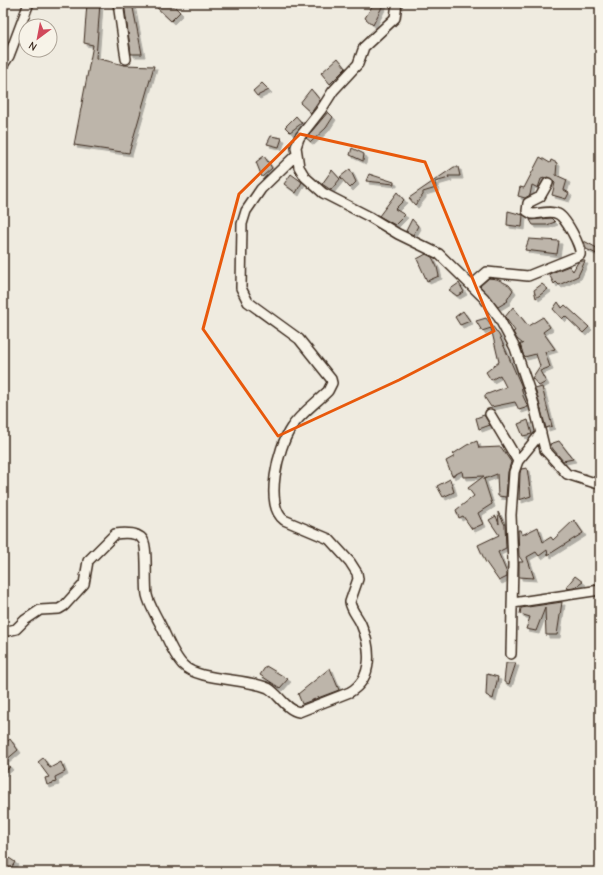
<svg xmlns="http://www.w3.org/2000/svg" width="603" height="875" viewBox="0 0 603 875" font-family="'Comic Neue',sans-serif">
<defs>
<filter id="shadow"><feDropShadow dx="3" dy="3" stdDeviation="0" flood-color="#0004"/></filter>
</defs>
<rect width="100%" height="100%" fill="#efebe0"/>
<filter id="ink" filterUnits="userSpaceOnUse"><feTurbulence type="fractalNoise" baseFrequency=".025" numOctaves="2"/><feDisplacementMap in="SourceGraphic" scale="8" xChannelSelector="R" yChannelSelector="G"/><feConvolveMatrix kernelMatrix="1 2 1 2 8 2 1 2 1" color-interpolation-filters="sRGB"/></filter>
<g filter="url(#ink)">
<path fill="#bdb5aa" stroke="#3b2a1e" filter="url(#shadow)" d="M87,3H100L96,58L124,65L154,66L129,153L74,145L93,45L84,43Z
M124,3H132L142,54H131Z
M152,3H171L180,12L171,21Z
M374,3H384L373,25L365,18Z
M338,58L346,68L330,84L321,73Z
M262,83L269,90L257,96L253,91Z
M311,89L320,100L311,113L300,103Z
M328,112L333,117L326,128L311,142L306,138Z
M296,116L302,123L290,132L285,127Z
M271,136L282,138L279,147L267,144Z
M352,148L364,154L363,161L350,155Z
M264,156L272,168L262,177L256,162Z
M540,157L550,163L551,160L557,163L556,175L567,180L564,190L569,193L566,199L552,195L555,183L548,177L541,179L538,188L532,185L530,195L525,198L518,196L520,187L524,188Z
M454,167H458L460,176H448L449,178L435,182L436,188L423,192V195L415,205L409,198Z
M350,169L356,182L350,188L340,177Z
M332,170L340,179L331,190L322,184Z
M291,174L302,182L296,193L284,184Z
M369,174L394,182V184L366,181Z
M397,192L404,200L395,209L405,215L395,225L379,216Z
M508,211L523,215L522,227L507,225Z
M551,218L555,222L547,225H533L530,220Z
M412,219L418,226L413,235L406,231Z
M529,239L559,241L557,254L525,250Z
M584,241L597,248V254L586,249Z
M426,254L432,257L437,267L439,276L427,281L417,259Z
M582,261H585L578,276L559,285L556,282L554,284L549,274L569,266L573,271L578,262Z
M489,278L497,279L509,285L513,290L507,300L508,301L498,307L480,286Z
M459,283L464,292L457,296L449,290Z
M542,284L548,289L536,298L534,290Z
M558,302L562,308L565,305L589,327L583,333L565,316L562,319L553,309Z
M513,307L528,326L543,317L550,327L543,332L555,349L545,352L550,367L540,371L546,382L539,386L532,378L540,366L536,354L524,357L520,344H523L517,339L513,332L515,331L505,317Z
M463,311L470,321L460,325L455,317Z
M486,318L499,335L521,385L523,396L528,407L519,410L515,402L491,407L485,398V395L506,387L500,375L491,380L486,372L499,362L491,328L482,331L476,321Z
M542,387L552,426L546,428L535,389Z
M484,415L490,425L479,429L476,418Z
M528,420L532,434L523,436L518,424Z
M477,441L479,448L501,447L511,462L508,472L506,497L498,496L497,474L484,479L492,504L478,513L483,524L472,529L463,516L459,518L456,510L474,496L468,488L484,476L463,477L462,471L452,476L446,461L455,456L453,454L467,445Z
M559,441L573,459L563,461L553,449L550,444Z
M527,468L531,496L519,500L520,473L521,469Z
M450,479L454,492L443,497L437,486Z
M498,512L505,525L506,548L498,552L507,573V577L499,581L485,561L478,545L499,535L489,520L496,516L499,524Z
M574,520L583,533L548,555L547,550L539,556L536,552L527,557L534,578L519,577V562H523L519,556L518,530H520L522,535L538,527L543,542L551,537L553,540Z
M575,576L583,582L574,588L568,589L567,586Z
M562,602L557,635H546L545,608L536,631L526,629L530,617L520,614L521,608Z
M506,663H516L509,684L504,682Z
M266,666L288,679L280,688L260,675Z
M330,668L339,690L302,704L298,694Z
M487,674L498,677L493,699L486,695Z
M10,739L18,750L5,761L10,767L3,773V745Z
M43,758L50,768L61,762L65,772L55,777L56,782L47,785L45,778L49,777L38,762Z
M3,854L15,862L10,870L3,865Z"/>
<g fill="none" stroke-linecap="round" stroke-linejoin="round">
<g stroke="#3b2a1e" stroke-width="12">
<path id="minor" d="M118,3L126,59
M397,3L395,18L364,47L358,64L333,91L321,110L299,138L296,147L299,167L305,177L323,193L370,217L398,234L439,254L484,298L499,318L515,348L533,401L545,450L567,474L595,483
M3,65L9,56L29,3
M472,285L487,272L528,276L580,255C582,247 565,217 558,214C551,210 539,214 532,214L527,211L528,203L540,197L548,183
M490,414L518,461
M513,603L600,590
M3,632L16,629L25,620L40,610L59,609L64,606L84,584L88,561L115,534C123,533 138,532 143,540C148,548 145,583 147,595C149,604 154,612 158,620C166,634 172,654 183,665C198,681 246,678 268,688C279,694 286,710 299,712L350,692C374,678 371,647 361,624C358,617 351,610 350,602L358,579L357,573L350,562L329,539L284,520C264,505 278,447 291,428C300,414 316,403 328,391L332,383L331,379L299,339L248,302L241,288L242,224L246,211L261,189L296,155
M511,654L513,564L511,515L514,472L518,461L541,433"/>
</g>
<use href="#minor" stroke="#f7f3e8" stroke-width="9"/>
</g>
</g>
<path fill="none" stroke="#e8590c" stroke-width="3" stroke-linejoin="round" d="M300,134L425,162L494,331L399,380L278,436L203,329L239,194Z"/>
<rect width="603" height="875" fill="none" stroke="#f7f3e8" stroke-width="16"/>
<rect x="8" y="8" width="587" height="859" fill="none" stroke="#3b2a1e" stroke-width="1.5" filter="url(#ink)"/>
<g transform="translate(38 38) rotate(212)"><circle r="19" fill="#f7f3e8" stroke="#aca397"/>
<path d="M0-3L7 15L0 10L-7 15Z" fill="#d1495b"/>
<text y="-6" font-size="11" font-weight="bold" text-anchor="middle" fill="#3b2a1e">N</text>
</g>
</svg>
